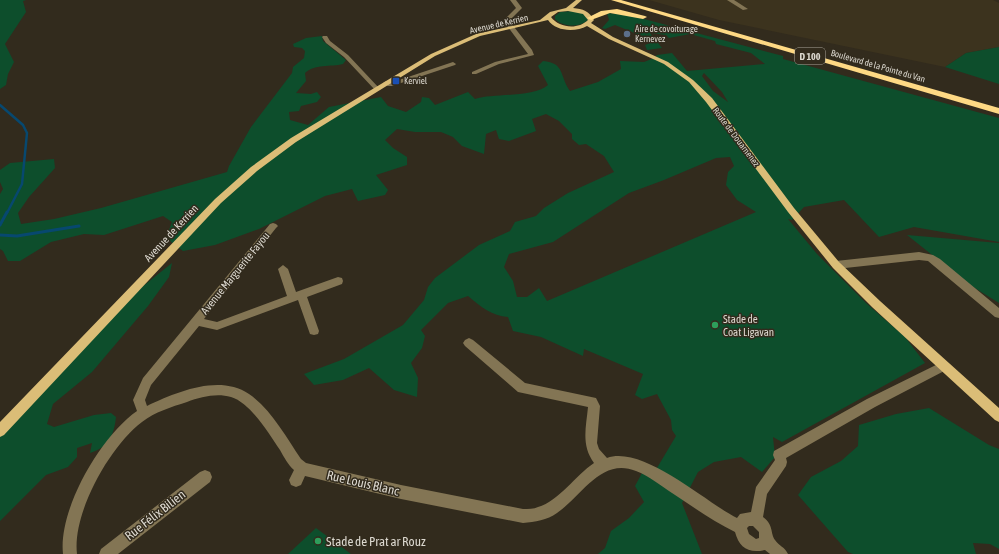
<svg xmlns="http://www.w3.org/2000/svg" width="999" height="554" viewBox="0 0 999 554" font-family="'Asap Condensed',sans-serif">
<rect width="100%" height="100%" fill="#322b1d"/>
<path fill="#3c331e" d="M649,0H993L999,3V47L966,53L945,67L719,20Z"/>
<path fill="#0d4e2c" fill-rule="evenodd" d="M0,0H26L23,1L26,12L5,44L14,62L8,74L6,85L0,89Z
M572,11L583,13L588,20C579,28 563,27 555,19V16L560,12Z
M607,13L629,15L783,56V59L999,118V242L914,227L879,237L844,200L804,207L792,220L788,219L817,254L866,303L905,337L925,363L782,442L773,437L775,457L762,472L741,457L714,462L698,472L682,503L702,554H598L605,548L611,531L629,518L644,502L635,486L642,473L651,478L676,436L672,430L671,420L657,394L642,399L635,395L643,374L584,349L583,356L541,337L513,331L508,317C492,316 481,307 468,296L448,303L421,330L425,336L422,348L411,363L418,378L417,397L394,390L369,368L343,380L314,385L304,374L344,359L403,325L424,300L428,287L435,278L479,245L510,231L515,222L536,216L544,208L568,193L614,172L604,156L586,144L579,145L572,139V134L559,121L546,114L532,119L536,131L509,141L499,139L496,130L486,134L484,154L462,146L453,137L441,132H415L397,129L385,140L393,148L407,157V165L376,175L388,190L385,195L358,201L352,189L325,196L259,229L215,245L183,251L166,238L172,222L163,216L104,235L84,234L51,242L20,261H8L3,251L0,249V194L3,189L0,182V170L10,163L54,159L55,168L29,197L18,213L21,224L54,219L101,208L227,172L229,166L251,127L292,73L293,67L304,58L305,51L302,48L294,47L293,44L306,38L322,36L323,41L346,60L343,64C331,67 314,64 305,73L306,81L296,93L311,94L317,92L321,97L317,102L301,106L299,111L289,112L290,120L308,125L329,107L381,97L388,106L406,112L421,102L422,97L429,98L435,105L468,92L475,99C493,93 533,98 548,85L538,66L543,61C565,63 559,75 570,91L598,82L621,69L620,61L644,62L654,58L657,55L672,53L687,71L765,64L751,53L716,44L715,41L690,34L669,38L666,35L650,33L662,48L647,50L645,45L650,43L649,39L615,25L605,29L602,28L609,20ZM704,73L722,92L728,102L713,91L702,76ZM730,157L734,166L728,172L726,185L737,200L756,212L547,301L539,288L527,297H517L513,281L504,267L509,254L553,242L629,193L664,180L716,158Z
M999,47V84L945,67L966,53Z
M907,235L999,243V303L970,285Z
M172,263L169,277L148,306L92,372L53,404L47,424L54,427L94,415L111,413L116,417C114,435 109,447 90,453L92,443L77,448V457L68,467L46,475L0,521V436L137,291Z
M929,408L989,445L999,449V549L990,544L973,543L976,554H853L848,552L798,495L811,477L841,461L858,446L859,425L896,414Z
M316,528L351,554H288Z"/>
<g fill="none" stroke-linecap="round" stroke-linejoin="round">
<path stroke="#07486f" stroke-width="2.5" d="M0,105L23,125L27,133L22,184L7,213"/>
<path stroke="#07486f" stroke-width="3" d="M0,225L7,212
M0,235L17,236L79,226"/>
<path fill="#837554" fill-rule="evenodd" d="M510,0H516L522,8L511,19V23L532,50L534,55L499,64L476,74H472V72L495,62L528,54L505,23L506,18L516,8Z
M727,0H734L748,9L743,10Z
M323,36H327L330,41L348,55L379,88V90H375L344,57L326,43L322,37Z
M453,62L456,64L455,65L392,86H388L383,83L386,81L390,83Z
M273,223L276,224L278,226L276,228L204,319L217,322L287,296L278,269L283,265L288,269L296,292L338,277L342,278L343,281L342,284L307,297L319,331L318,334L314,335L310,334L298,300L217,330L199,326L151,385L145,400L147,406C177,392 219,374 249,394C271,409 286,437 301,459L306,463L401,485L523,509C528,509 534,509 538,507C559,501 576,475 594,463C581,445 586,428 588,407L518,392L465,346L463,343L465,340L469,338L473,340L525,383L596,398L600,406L597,443L599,449L607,458C643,445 705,502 737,518L740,514L751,512L756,487L775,460L773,455L774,451L867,399L940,363L944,361L948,363L950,366L948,369L875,407L786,458L787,462L786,466L767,494L763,517C774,525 770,533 775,540C779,546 785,547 788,554H770L765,550C748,554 739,547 735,532C713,521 693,507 672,493C661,486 649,476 636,471C601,457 582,496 557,513C547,520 535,522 523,523L401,499L305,476L301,485L296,487L291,485L289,480L294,470C288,465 284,457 280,450C269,434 251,403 231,397C216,393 201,397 187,402C171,407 155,412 142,422C110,446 72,513 77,554H63C58,509 101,436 137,411L133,400L143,378L270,224ZM749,526H753L759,532V538L756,539L749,534L747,528Z
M919,252L933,255L940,259L999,308V318L995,317L928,261L919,260L836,269L831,265L836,261Z
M205,470L210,472L212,477L210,482L118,554H99L101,549L200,472Z"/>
<path fill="#dbbd77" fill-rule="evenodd" d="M576,0H582L573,8C583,9 589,11 594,20L591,23L613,37L668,62L693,80L712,98L794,208L839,262L880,301L999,408V422L995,420L872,307L833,268L788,212L706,102L689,82L664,64L609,39L587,26C576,32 556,32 548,20L480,36L435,56L296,142L257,171L221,203L4,435L0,437V422L215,199L251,167L291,138L431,54L476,34L540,20L550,12L566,8ZM568,11L583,14L588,20C578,30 559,28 551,17L558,12Z"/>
<path fill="#fed984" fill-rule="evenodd" d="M611,0H621L999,108V114Z
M617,9L645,16L647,17L643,19L610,13L591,20L587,18L601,11Z"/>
</g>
<circle fill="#5c6f8a" stroke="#322b1d" stroke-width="1.5" cx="627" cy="34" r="4"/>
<rect fill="#1a4fb4" stroke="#322b1d" stroke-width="1.5" x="392" y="77" width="8" height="8" rx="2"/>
<g fill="#2e9e5b" stroke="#322b1d" stroke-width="1.5">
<circle cx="715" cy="325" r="4"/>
<circle cx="318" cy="541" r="4"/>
</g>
<g text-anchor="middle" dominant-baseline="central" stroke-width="3" stroke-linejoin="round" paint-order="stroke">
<g font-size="9" fill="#dcd8cf" stroke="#322b1d">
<text transform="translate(499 24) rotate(-13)">Avenue de Kerrien</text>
<text transform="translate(878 66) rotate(16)">Boulevard de la Pointe du Van</text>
<text transform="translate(736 137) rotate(53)">Route de Douarnenez</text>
</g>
<g font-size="9" fill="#dcd8cf" stroke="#322b1d" text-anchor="start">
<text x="635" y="29">Aire de covoiturage<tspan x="635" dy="10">Kernevez</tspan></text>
<text x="404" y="81">Kerviel</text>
</g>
<rect fill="#322b1d" stroke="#a9a49a" stroke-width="1" x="795" y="48" width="30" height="16" rx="3"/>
<g font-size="10" font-weight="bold" fill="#dcd8cf">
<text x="810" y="56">D 100</text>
</g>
<g font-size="11" fill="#dcd8cf" stroke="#322b1d">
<text transform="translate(171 233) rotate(-47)">Avenue de Kerrien</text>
<text transform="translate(235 273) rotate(-51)">Avenue Marguerite Fayou</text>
</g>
<g font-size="11" fill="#dcd8cf" stroke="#322b1d" text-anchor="start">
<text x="723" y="319">Stade de<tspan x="723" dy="13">Coat Ligavan</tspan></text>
</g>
<g font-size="13" fill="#dcd8cf" stroke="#322b1d">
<text transform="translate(363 483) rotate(13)">Rue Louis Blanc</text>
<text transform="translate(155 515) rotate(-38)">Rue Félix Bilien</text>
</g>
<g font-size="13" fill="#dcd8cf" stroke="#322b1d" text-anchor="start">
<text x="326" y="541">Stade de Prat ar Rouz</text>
</g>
</g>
</svg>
